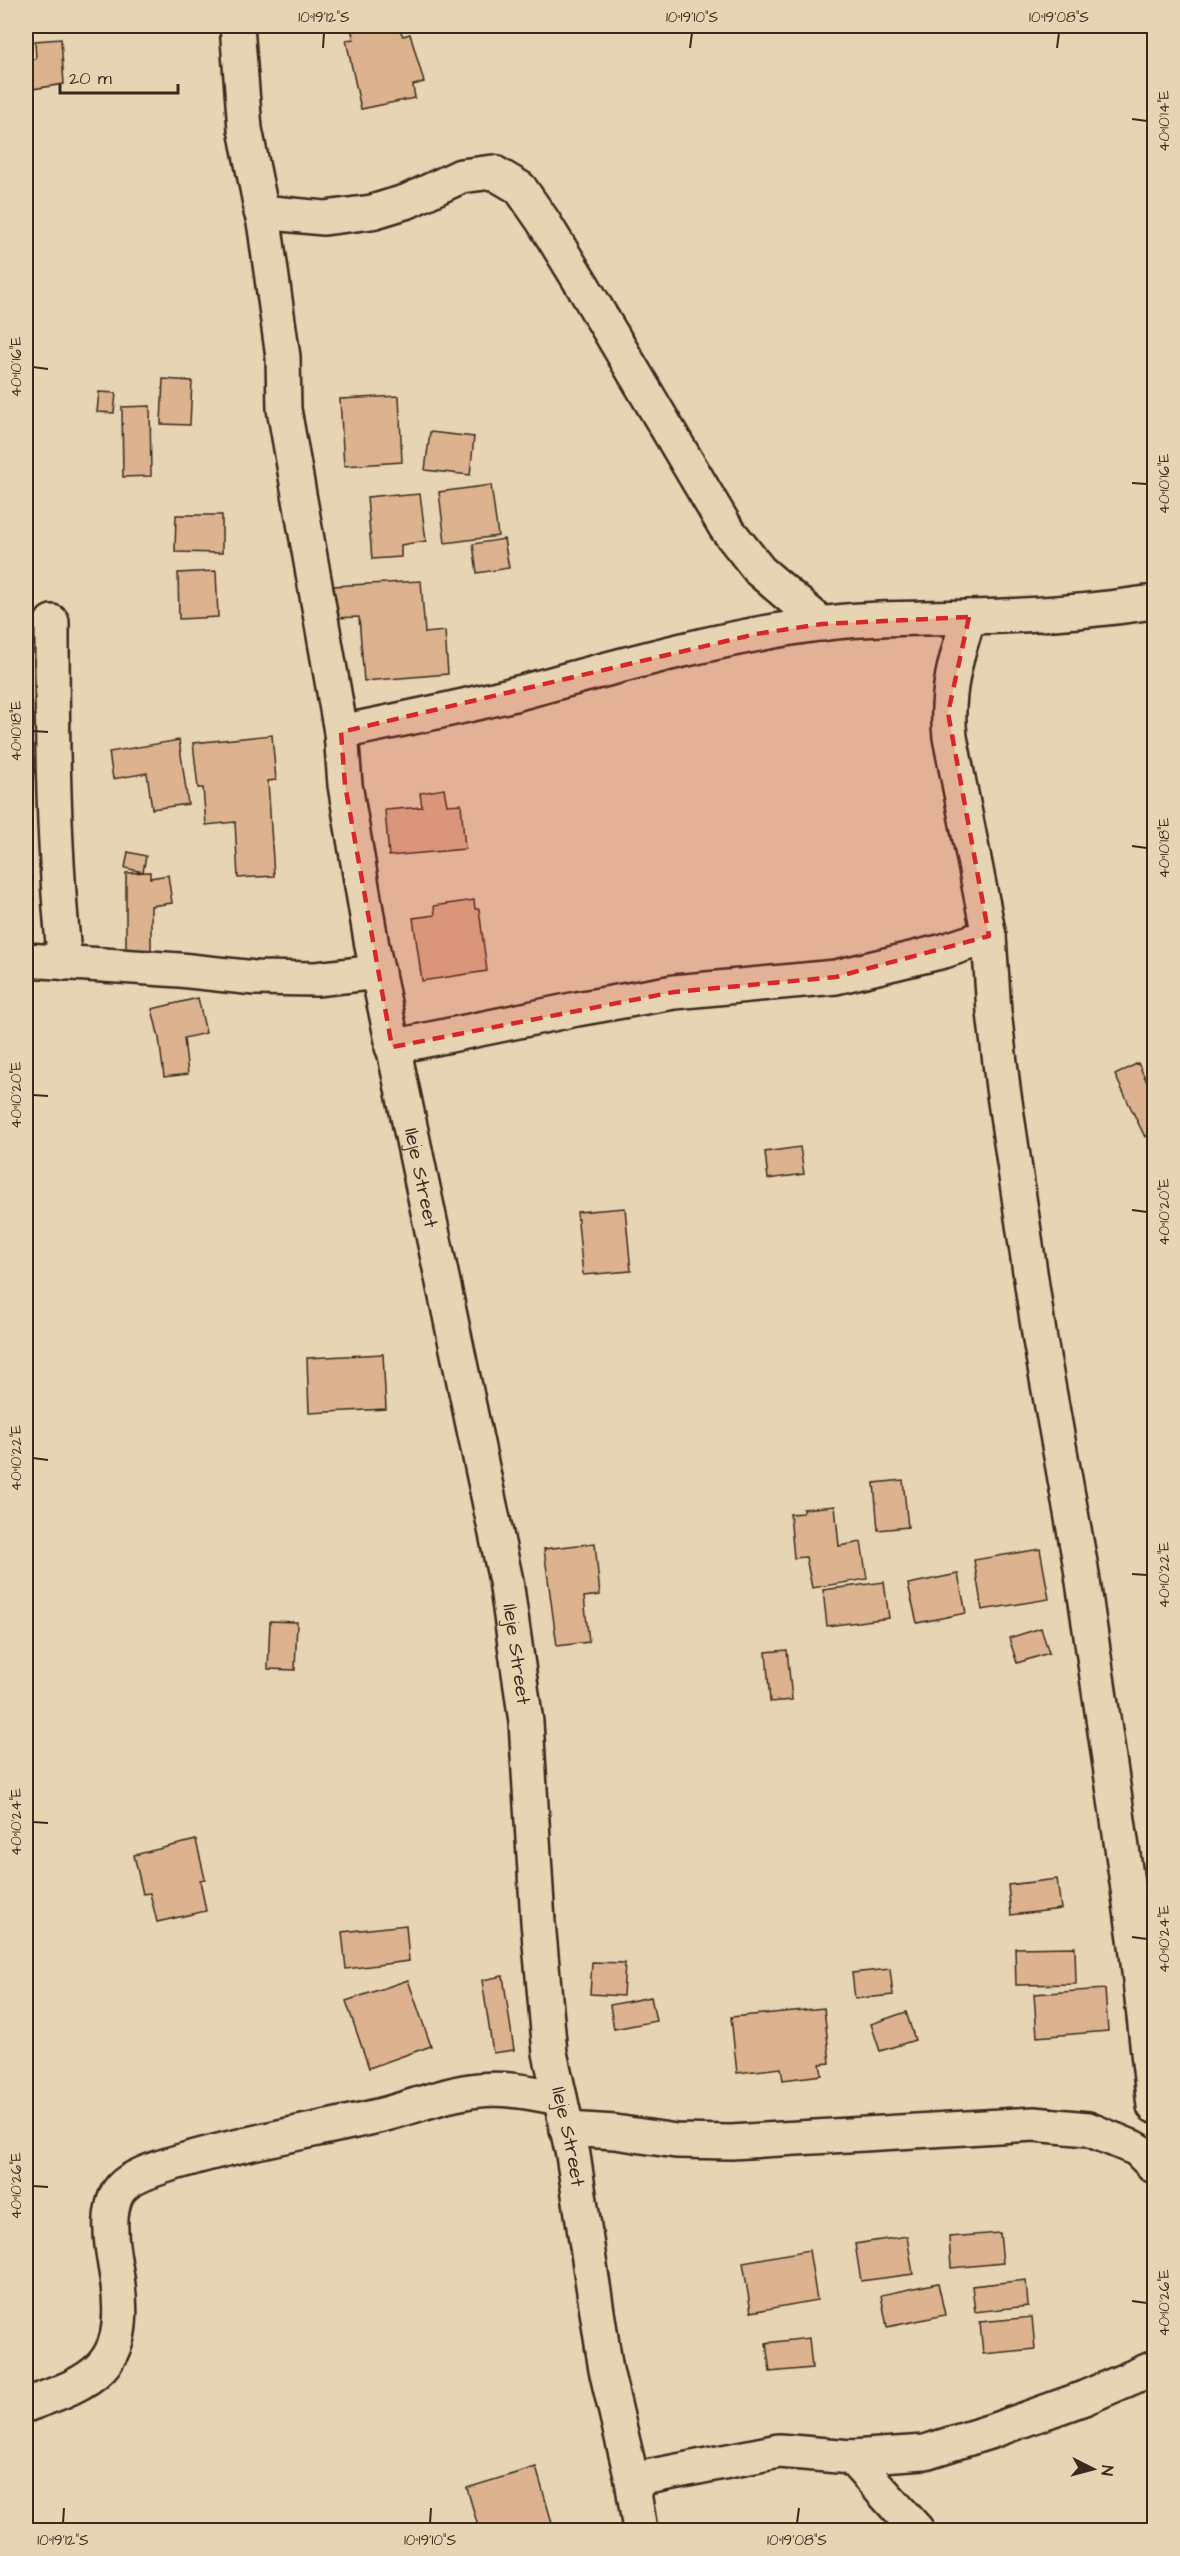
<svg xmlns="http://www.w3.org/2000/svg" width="1180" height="2556" viewBox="0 0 1180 2556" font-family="'Architects Daughter',sans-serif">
<rect width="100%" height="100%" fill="#e6d4b2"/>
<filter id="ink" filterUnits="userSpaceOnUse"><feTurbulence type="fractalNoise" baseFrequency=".0167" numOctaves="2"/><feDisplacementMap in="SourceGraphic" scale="12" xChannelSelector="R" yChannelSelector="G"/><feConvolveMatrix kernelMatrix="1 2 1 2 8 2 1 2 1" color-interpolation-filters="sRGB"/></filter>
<g filter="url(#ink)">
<path fill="#dcb28f" stroke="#3b2a1e" stroke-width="1.5" d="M364,26H398L403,36L410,34L424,82L413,85L415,98L361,109L346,40L354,39L351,29Z
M61,39L64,84L26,90V60L36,59L35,41Z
M163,379L192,381L190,425L161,424Z
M99,392L116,393L114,413L97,412Z
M399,396L402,462L344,466L340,399Z
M150,406L151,476L123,477L122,407Z
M430,432L474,437L470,475L425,470Z
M491,485L498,536L445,543L439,492Z
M397,494V496L420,494L426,541L401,545V557L372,559L367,497Z
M176,515H222V553L175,552Z
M504,539L509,568L477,573L473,544Z
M216,571L218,617L179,619L178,573Z
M421,581L425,633L445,631L448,674L364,681L359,617L334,618L333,586Z
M272,735L276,780L268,781L274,876L238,878L235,822L206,825L203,788H198L193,743Z
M179,740L188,804L152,809L147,773L113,779L109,752Z
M444,789L447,805L461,804L465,849L389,856L385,810L422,807L420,793Z
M128,852L146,856L143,872L125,868Z
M150,872V878L168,875L172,903L151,906V950H126V873Z
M474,900L475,909H479L487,971L422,981L413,918L435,915L434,906Z
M198,998L206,1033L184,1038L188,1074L164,1077L159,1038L152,1009Z
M1138,1063L1154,1097V1132L1145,1137L1115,1075Z
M800,1147L804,1174L768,1179L765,1152Z
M625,1208L631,1271L583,1275L577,1212Z
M383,1354L386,1409L309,1413L307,1358Z
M903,1480L908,1527L878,1530L874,1483Z
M835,1506L839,1546L861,1542L867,1579L812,1588L806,1557L794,1558L790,1514L803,1513V1509Z
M595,1543L600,1595L584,1597L589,1642L557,1646L544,1549Z
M1040,1549L1049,1599L982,1610L974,1560Z
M958,1574L966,1613L917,1623L908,1584Z
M884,1582L889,1618L827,1626L823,1590Z
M270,1621L297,1622L295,1670L268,1669Z
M1041,1628L1049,1653L1017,1663L1009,1638Z
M787,1650L792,1700L770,1702L766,1652Z
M196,1840L205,1879L200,1880L206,1911L157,1922L150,1893L143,1894L134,1855Z
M1057,1879L1061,1909L1011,1915L1008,1885Z
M406,1925L409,1961L346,1969L342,1932Z
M1075,1947L1076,1984L1016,1985L1015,1948Z
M592,1962L625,1963L623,1996L590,1994Z
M890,1969L893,1995L855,1999L852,1973Z
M503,1976L514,2050L493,2053L482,1980Z
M408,1980L431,2046L369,2068L346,2001Z
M1105,1989L1108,2031L1037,2037L1034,1994Z
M651,1997L656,2021L614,2029L610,2005Z
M824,2008L830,2063L820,2064L822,2075L783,2080L781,2068L737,2073L731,2017Z
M906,2012L915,2040L880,2051L871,2024Z
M1000,2233L1003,2263L951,2268L949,2237Z
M907,2236L913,2274L861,2281L855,2244Z
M809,2250L817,2300L751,2312L743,2262Z
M1026,2280L1028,2306L975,2312L972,2286Z
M938,2283L945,2315L887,2327L881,2295Z
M1032,2317L1035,2349L983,2354L980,2322Z
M809,2338L812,2368L770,2372L766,2343Z
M536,2467L554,2530H479L467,2488Z
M1110,2525H1154V2530H1110Z"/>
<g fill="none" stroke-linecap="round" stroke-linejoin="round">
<g stroke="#3b2a1e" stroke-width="38">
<g id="minor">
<path id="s1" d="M237,26L245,129L265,228L283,357L284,409L341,732L345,785L372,946L506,1581L526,1722L538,1922L550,2053L573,2155L606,2370L632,2480L640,2530"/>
<path d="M261,212L324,218L372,212L408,201L461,176L493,172L520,188L543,221L583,286L726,528L760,571L822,624"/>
<path d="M969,617C956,657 945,694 950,737L989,936L994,1012L1003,1088L1040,1340L1081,1568L1117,1813L1136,1945L1154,2106"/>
<path d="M52,622C52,736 53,850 65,963"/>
<path d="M341,732C400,720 460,708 518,693C618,666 717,638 819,624C869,617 919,619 969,617C1031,616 1093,611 1154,602"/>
<path d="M26,960L180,970L255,978L316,979L378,972"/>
<path d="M392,1047L577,1009L674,992L836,977L944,951L989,936"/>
<path d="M567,2129L615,2132L676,2141L731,2142L1034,2124L1088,2129L1137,2149L1154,2166"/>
<path d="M26,2405C94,2381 128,2367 118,2285C116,2267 111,2249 111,2231C110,2218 112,2198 121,2188C134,2173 174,2163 192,2158C255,2140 319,2130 382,2115C414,2107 446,2093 479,2090C506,2087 533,2093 560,2098"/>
<path d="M851,2457L917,2530"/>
<path d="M632,2480L779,2451L851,2457L925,2452L992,2431L1084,2398L1154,2368"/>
</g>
</g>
<use href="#minor" stroke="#e6d4b2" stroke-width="33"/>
</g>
</g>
<path fill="#d62828" fill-opacity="0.2" stroke="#d62828" stroke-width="4.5" stroke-dasharray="12 8" stroke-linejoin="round" d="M969,617L948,713L989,936L836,977L674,992L392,1047L345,785L341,732L756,634L822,624Z"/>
<path fill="none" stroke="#3b2a1e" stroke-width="2" d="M323,48L324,33M690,48L692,33M1057,48L1059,33M1132,119L1147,121M33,367L48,369M1132,483L1147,484M33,731L48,732M1132,846L1147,848M33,1095L48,1096M1132,1210L1147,1212M33,1458L48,1460M1132,1574L1147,1575M33,1822L48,1823M1132,1937L1147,1939M33,2186L48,2187M1132,2301L1147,2303M63,2523L64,2508M430,2523L431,2508M797,2523L799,2508"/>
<g text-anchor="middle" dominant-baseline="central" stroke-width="5" stroke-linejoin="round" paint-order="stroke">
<g font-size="20" fill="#3b2a1e" stroke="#e6d4b2">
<text stroke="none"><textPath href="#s1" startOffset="1168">Ileje Street</textPath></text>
<text stroke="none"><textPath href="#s1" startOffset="1654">Ileje Street</textPath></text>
<text stroke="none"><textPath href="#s1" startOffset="2140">Ileje Street</textPath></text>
</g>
</g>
<rect width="1180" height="2556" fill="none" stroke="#e6d4b2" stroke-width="66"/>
<g transform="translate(1093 2469) rotate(96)" stroke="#e6d4b2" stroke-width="4.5" paint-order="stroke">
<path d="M0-4.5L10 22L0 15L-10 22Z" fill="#3b2a1e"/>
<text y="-9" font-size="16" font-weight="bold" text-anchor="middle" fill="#3b2a1e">N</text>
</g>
<path d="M60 84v9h118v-9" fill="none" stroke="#3b2a1e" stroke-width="3"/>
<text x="69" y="84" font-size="18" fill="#3b2a1e" stroke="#e6d4b2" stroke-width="4.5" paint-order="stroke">20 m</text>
<rect x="33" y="33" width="1114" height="2490" fill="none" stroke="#3b2a1e" stroke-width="2"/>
<g font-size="15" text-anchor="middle" fill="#3b2a1e">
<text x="324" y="22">10°19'12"S</text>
<text x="692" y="22">10°19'10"S</text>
<text x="1059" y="22">10°19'08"S</text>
<text transform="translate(1164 121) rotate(-90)" y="5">40°10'14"E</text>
<text transform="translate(16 367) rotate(-90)" y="5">40°10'16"E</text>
<text transform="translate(1164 484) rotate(-90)" y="5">40°10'16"E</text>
<text transform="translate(16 731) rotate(-90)" y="5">40°10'18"E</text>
<text transform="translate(1164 848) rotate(-90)" y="5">40°10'18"E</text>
<text transform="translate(16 1095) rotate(-90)" y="5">40°10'20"E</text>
<text transform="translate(1164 1212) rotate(-90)" y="5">40°10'20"E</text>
<text transform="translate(16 1458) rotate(-90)" y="5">40°10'22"E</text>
<text transform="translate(1164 1575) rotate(-90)" y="5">40°10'22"E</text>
<text transform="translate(16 1822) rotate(-90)" y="5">40°10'24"E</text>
<text transform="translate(1164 1939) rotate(-90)" y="5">40°10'24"E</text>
<text transform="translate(16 2186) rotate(-90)" y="5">40°10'26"E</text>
<text transform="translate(1164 2303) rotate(-90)" y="5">40°10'26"E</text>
<text x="63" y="2545">10°19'12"S</text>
<text x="430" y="2545">10°19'10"S</text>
<text x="797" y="2545">10°19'08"S</text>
</g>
</svg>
